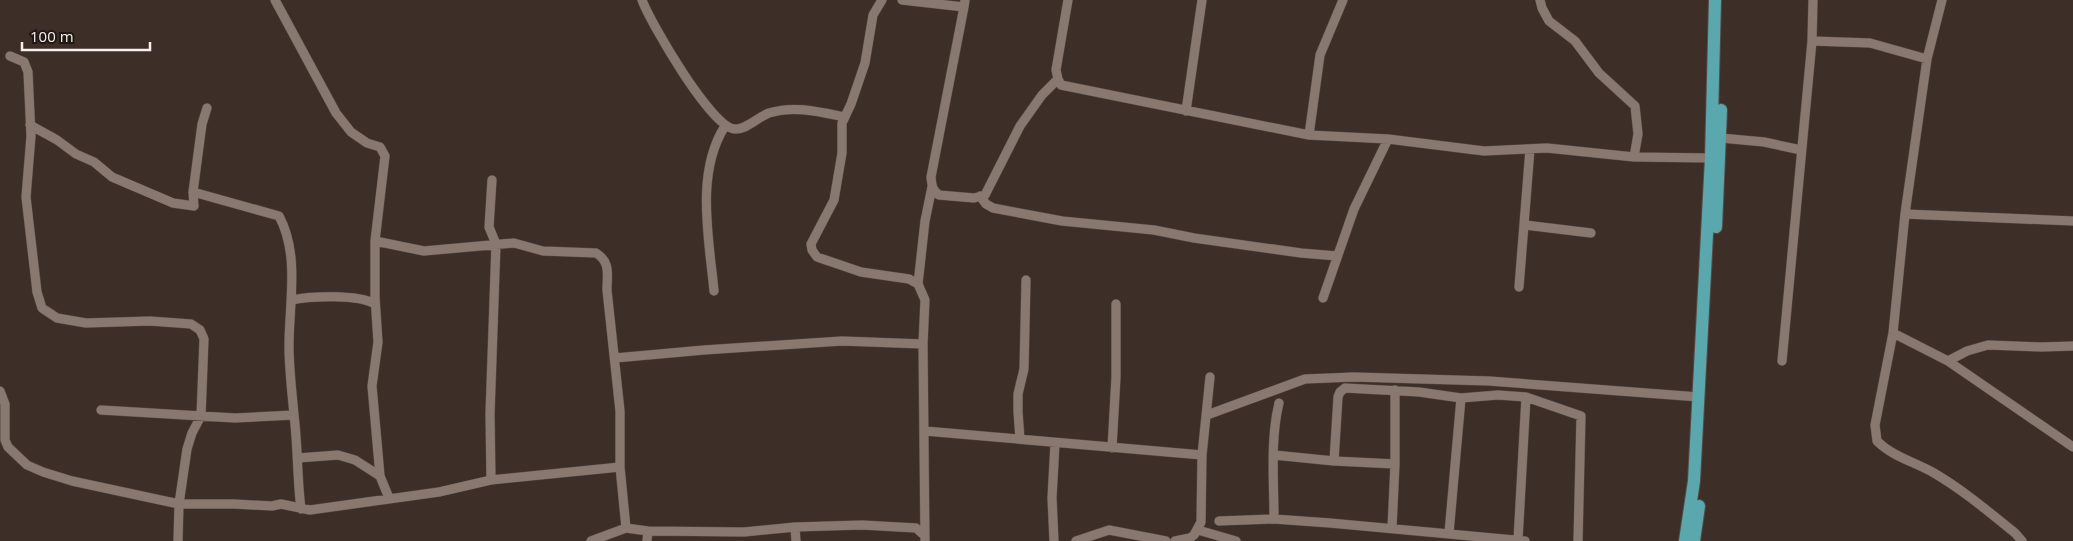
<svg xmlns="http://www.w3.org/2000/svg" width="2073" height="541" viewBox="0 0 2073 541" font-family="'Open Sans',sans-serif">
<rect width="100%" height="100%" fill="#3d2e28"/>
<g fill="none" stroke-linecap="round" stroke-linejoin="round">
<g stroke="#574a45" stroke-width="10">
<path id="street" d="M275,0L336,113L351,132L367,143L380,147L385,156L375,241V297L378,342L372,386L380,476L389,498
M642,0C650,22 712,129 735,129C746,130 758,117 769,113C794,105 820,112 845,117
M882,0L873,15L865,63L851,104L842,123V153L834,200L811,244L812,250L817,257L861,272L909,279L918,284
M902,0L964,7L965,0
M1068,0L1056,70L1058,79L1061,85L1309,135L1388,139L1484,151L1547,148L1634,157L1711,158
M1540,0L1542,8L1549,21L1575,41L1599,73L1635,106L1638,134L1634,157
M1942,0L1927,59L1905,214L1893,333L1875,425L1877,441C1893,457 1915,462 1934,473C1963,490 1989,512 2015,533L2022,541
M964,7L931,177C932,186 932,190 939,195L974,198L985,195L1020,126L1042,95L1058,79
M1812,41L1870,43L1927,59
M10,56L24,62L28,72L31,136L26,197L37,292L42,308L57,318L86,323L150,321L191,324L200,330L204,339L201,416L192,433L187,449L179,504L178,541
M1186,111L1202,0
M30,125L57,140L76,154L94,162L112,177L173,203L194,206L193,192
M1309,135L1320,55L1343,0
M1721,138L1764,142L1801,150
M980,196L986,204L993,208L1062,221L1154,230L1194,238L1301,253L1337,256
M1905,214L2073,221
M1525,225L1591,233
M375,241L424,251L514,243L543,251L596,253C611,262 607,275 607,290L620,411V467L626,528
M1519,287L1530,149
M714,291C709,238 695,173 725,126
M1323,298L1354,209L1388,139
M291,300C311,296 358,294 375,304
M1893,333L1948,361L2073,447
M615,358L704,350L842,341L923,344
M1782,361L1812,41L1813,0
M1948,361L1967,351L1988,345L2042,347L2073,346
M0,391L5,404V440L8,447L27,465L43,472L72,481L179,504H235L272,506L281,504L310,510L439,492L491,480L620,467
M101,410L235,418L294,415C292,392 289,369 289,346C289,303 300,255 279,216L193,192L202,124L207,108
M294,415C298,447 297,478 301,509
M1207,415L1305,379L1354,377L1489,381L1699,397
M925,431L1202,455
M1020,439L1018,412V394L1024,369L1026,280
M1112,448L1116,377V304
M1274,455L1334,461L1395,464
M298,458L338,455L355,460L380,476
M1334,461L1338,397L1340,392L1345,388L1419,392L1461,398
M491,480L490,414L496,244L489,227L492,180
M1274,519C1274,482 1270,440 1279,403
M1219,521L1274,519L1330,523L1525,541
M795,527L796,541
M1392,528L1395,464V390
M1198,530L1236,541
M1449,533L1461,398L1498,395L1526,397L1581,416L1578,541
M1518,540L1526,397
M591,541L626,528L648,531L744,532L795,527L862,525L916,528L925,536
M647,541L648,531
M925,541L923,344L925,300L918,284L925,221L932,187
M1054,541L1052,498L1055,443
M1076,541L1109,530L1166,541
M1175,541L1190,538L1194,535L1201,522L1202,455L1210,377"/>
</g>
<g stroke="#574a45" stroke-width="14">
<path id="primary" d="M1716,227L1721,110
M1685,541L1694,481L1711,158L1715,0
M1694,541L1699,506"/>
</g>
<use href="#street" stroke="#897870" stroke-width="9"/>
<use href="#primary" stroke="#5aa7ad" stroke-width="12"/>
</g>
<path d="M22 42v8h128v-8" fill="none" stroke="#faf0eb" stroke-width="2.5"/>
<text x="30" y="42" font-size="15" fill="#faf0eb" stroke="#1f1815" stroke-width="4" paint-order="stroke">100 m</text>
</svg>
